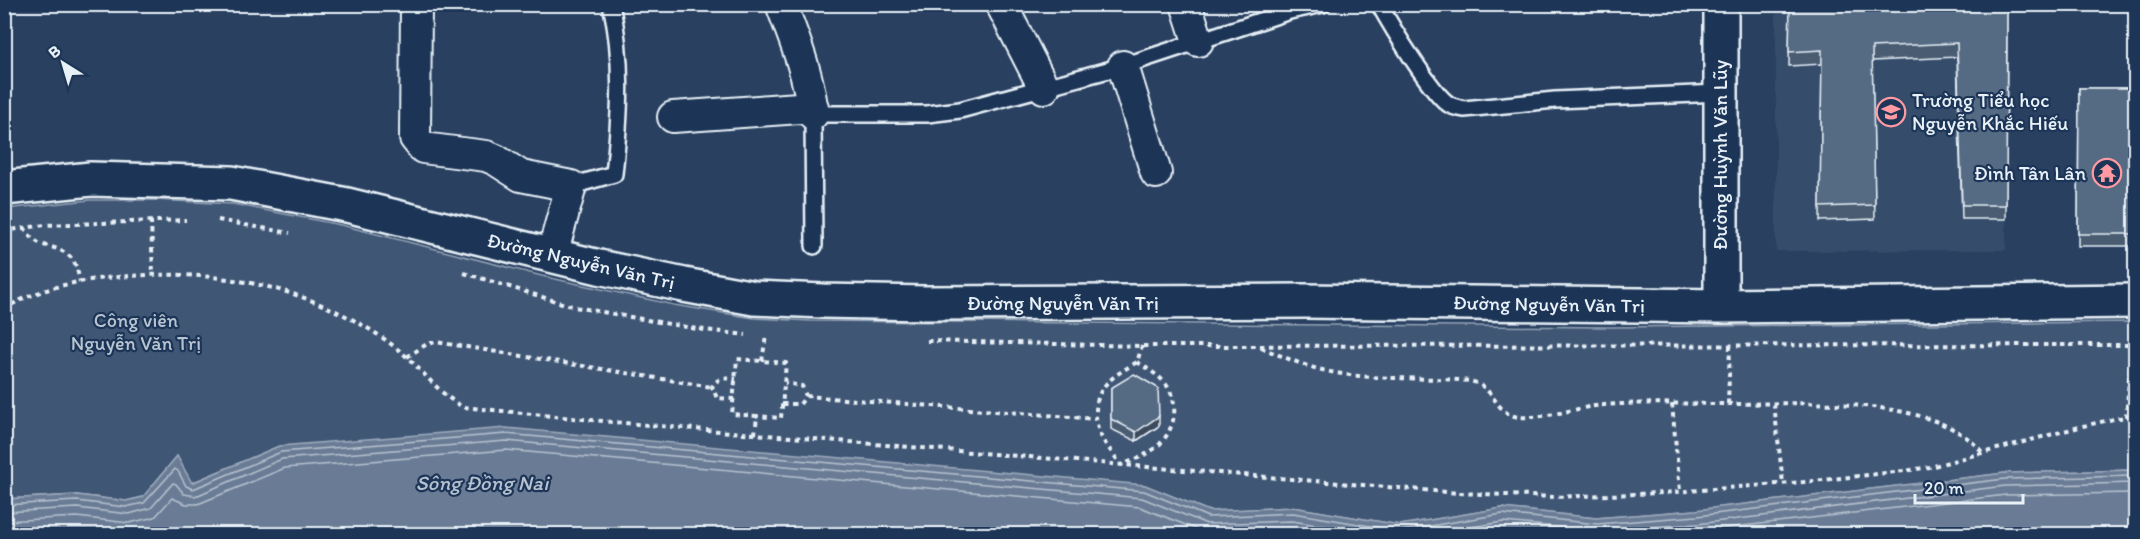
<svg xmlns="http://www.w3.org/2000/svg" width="2140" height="539" viewBox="0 0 2140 539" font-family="Itim,sans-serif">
<rect width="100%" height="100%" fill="#294061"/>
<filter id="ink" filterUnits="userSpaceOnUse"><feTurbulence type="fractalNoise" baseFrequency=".0167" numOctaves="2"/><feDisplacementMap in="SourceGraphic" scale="12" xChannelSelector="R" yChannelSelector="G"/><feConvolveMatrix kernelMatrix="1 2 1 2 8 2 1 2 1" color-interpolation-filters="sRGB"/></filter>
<g filter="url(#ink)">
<path fill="#364d6b" d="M1776,5H2007L2006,250L1776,251Z"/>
<path fill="#415774" stroke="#94a4b6" stroke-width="1.5" d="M90,200H156L233,204L341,225L546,277L674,305L754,318L811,321L1611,327L2135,322V470L2005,473L1696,510L1596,518L1502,508L1400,525L1293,507L1209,511L1145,485L279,446L191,483L177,456L143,497L126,501L77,495L5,499V209Z"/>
<path fill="#6b7c95" stroke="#9dabbd" stroke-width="1.5" d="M506,428L1145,485L1209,511L1293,507L1400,525L1502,508L1596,518L1696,510L2005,473L2135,470V534H5V499L77,495L126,501L143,497L177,456L192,483L279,446Z"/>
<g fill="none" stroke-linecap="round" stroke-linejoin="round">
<path stroke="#b6c2d0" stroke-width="1.5" d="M4,505L77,501L125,507L144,503L175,469L178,471L186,486L193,489L281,452L506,434L1144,491L1208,517L1293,513L1400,531L1502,514L1597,524L1697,516L2005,479L2136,476
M4,512L77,508L129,514L151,508L173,483L176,484L184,494L196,496L282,459L506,441L1142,498L1207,524L1292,521L1374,534
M4,521L77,517L129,523L155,517L172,498L186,504H198L285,468L506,450L1140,507L1206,533L1291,530L1319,534
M1426,534L1503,522L1598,531L1697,524L2005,486L2136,483
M1675,534L2006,495L2136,493"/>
<g stroke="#e8f1f8" stroke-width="20">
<path id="lane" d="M1379,4C1390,24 1433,96 1450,105C1454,107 1459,108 1464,109L1555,100L1720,93
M571,186L614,174C620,118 624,60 611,4
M814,246L813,114H927L960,110L1123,66L1290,11L1323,4"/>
</g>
<g stroke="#e8f1f8" stroke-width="34">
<path id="street" d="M416,4L415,138L423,148L486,156L496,160L521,176L571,186L552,255
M781,4C795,41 809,75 813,114
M1001,4L1044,88
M1186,4L1198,41
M1123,66L1156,173
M673,117L813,107"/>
</g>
<g stroke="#e8f1f8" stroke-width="38">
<path id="secondary" d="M4,188L91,179L231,183L347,205L599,267L684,285L754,298L823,301L926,303L1305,301L1721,306L2136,301
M1721,306V4"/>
</g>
<path stroke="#e8f1f8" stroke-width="4" stroke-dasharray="4.5 4.5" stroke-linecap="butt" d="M218,220L290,233
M151,221L153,274
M24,227C40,253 50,241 68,255C76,261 78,273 80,282
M4,231L45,225L186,220
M464,273L575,307L697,329L746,335
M4,309C39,288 78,280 118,277C200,269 284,281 357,322C375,332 394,345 409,359C427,376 441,395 463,407L612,422L1458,493L1554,497L1662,493L1804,482L1904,471L1930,467L2083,426L2118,418L2136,417
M927,341L1142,346L2136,345
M1261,348C1280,355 1299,364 1318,369C1367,382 1420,376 1470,381C1474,382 1479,383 1482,386C1497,397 1499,415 1519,417C1546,419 1577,407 1604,405C1645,402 1686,404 1727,404C1798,404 1934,393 1983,453
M407,357L427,344L436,342L712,387
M762,361L766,336
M1137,362C1146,368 1157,374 1164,382C1183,403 1174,437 1151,451C1142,457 1131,461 1121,465C1115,456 1107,447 1102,438C1098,431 1096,422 1096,415C1095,385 1114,376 1137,362L1142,346
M806,396L1096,419
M734,399L717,398L712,387C717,377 726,378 736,379
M782,404H800L806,396L802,386L785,383
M1672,404L1680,491
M1728,404L1730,346
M1774,404L1783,483
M2126,417L2132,345
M755,434L757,416L732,414L737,359L786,363L781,418L757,416"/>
<use href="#lane" stroke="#1d3557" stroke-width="15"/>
<use href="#street" stroke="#1d3557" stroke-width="30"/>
<use href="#secondary" stroke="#1d3557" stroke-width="33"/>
</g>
<path fill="#495b71" stroke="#e8f1f8" stroke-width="1.5" d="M1790,4H2007L2006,219H1962L1957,57L1872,61L1875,219L1820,221L1822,64L1789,66Z
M2079,88H2136V246H2078Z
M1111,388L1159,426L1136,441L1111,429Z"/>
<path fill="#3c4a5c" stroke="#e8f1f8" stroke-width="1.5" d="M1159,416V426L1136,441V432Z"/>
<path fill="#556a83" stroke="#e8f1f8" stroke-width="1.5" d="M1790,4H2007L2006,205H1962L1957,43L1872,47L1875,205L1820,207L1822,50L1789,52Z
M2079,88H2136V234H2078Z
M1134,374L1158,388L1159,416L1136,432L1111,419V388Z"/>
</g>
<defs>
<g id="school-ring" transform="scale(1.5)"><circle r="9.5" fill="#1d3557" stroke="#ff9aa2" stroke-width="1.5"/><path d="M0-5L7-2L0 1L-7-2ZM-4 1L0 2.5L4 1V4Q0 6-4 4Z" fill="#ff9aa2"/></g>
<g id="temple-ring" transform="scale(1.5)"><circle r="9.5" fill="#1d3557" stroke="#ff9aa2" stroke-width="1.5"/><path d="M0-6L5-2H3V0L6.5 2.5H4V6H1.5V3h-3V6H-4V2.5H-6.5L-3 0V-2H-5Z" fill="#ff9aa2"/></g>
</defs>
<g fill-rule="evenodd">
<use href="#school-ring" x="1891" y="112"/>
<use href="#temple-ring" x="2107" y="173"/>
</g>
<g text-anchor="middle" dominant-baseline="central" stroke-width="4.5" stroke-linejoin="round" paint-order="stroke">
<g font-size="20" fill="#e8f1f8" stroke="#1d3557" text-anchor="start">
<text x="1912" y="100">Trường Tiểu học<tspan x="1912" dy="23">Nguyễn Khắc Hiếu</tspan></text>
<text x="2086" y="173" text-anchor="end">Đình Tân Lân</text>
</g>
<g font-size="20" fill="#e8f1f8" stroke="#1d3557">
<text transform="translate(1720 155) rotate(-90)">Đường Huỳnh Văn Lũy</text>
<text transform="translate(581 261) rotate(13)">Đường Nguyễn Văn Trị</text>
<text x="1063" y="303">Đường Nguyễn Văn Trị</text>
<text transform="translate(1549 304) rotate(1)">Đường Nguyễn Văn Trị</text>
</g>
<g font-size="20" fill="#b6c3d0" stroke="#1d3557">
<text x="136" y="320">Công viên<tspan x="136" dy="23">Nguyễn Văn Trị</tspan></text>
</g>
<g font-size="21" font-style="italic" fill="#b6c2d0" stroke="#1d3557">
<text x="482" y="482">Sông Đồng Nai</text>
</g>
</g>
<rect width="2140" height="539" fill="none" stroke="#1d3557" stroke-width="24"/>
<rect x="12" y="12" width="2116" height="515" fill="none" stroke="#e8f1f8" stroke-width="2" filter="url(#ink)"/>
<g transform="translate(63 63) rotate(323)" stroke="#1d3557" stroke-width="4.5" paint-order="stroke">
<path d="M0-4.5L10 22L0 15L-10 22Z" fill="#e8f1f8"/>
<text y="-9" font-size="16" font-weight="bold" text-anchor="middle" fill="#e8f1f8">B</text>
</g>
<path d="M1915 494v9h108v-9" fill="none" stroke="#e8f1f8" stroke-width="3"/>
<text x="1924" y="494" font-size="18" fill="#e8f1f8" stroke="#1d3557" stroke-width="4.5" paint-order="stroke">20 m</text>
</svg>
